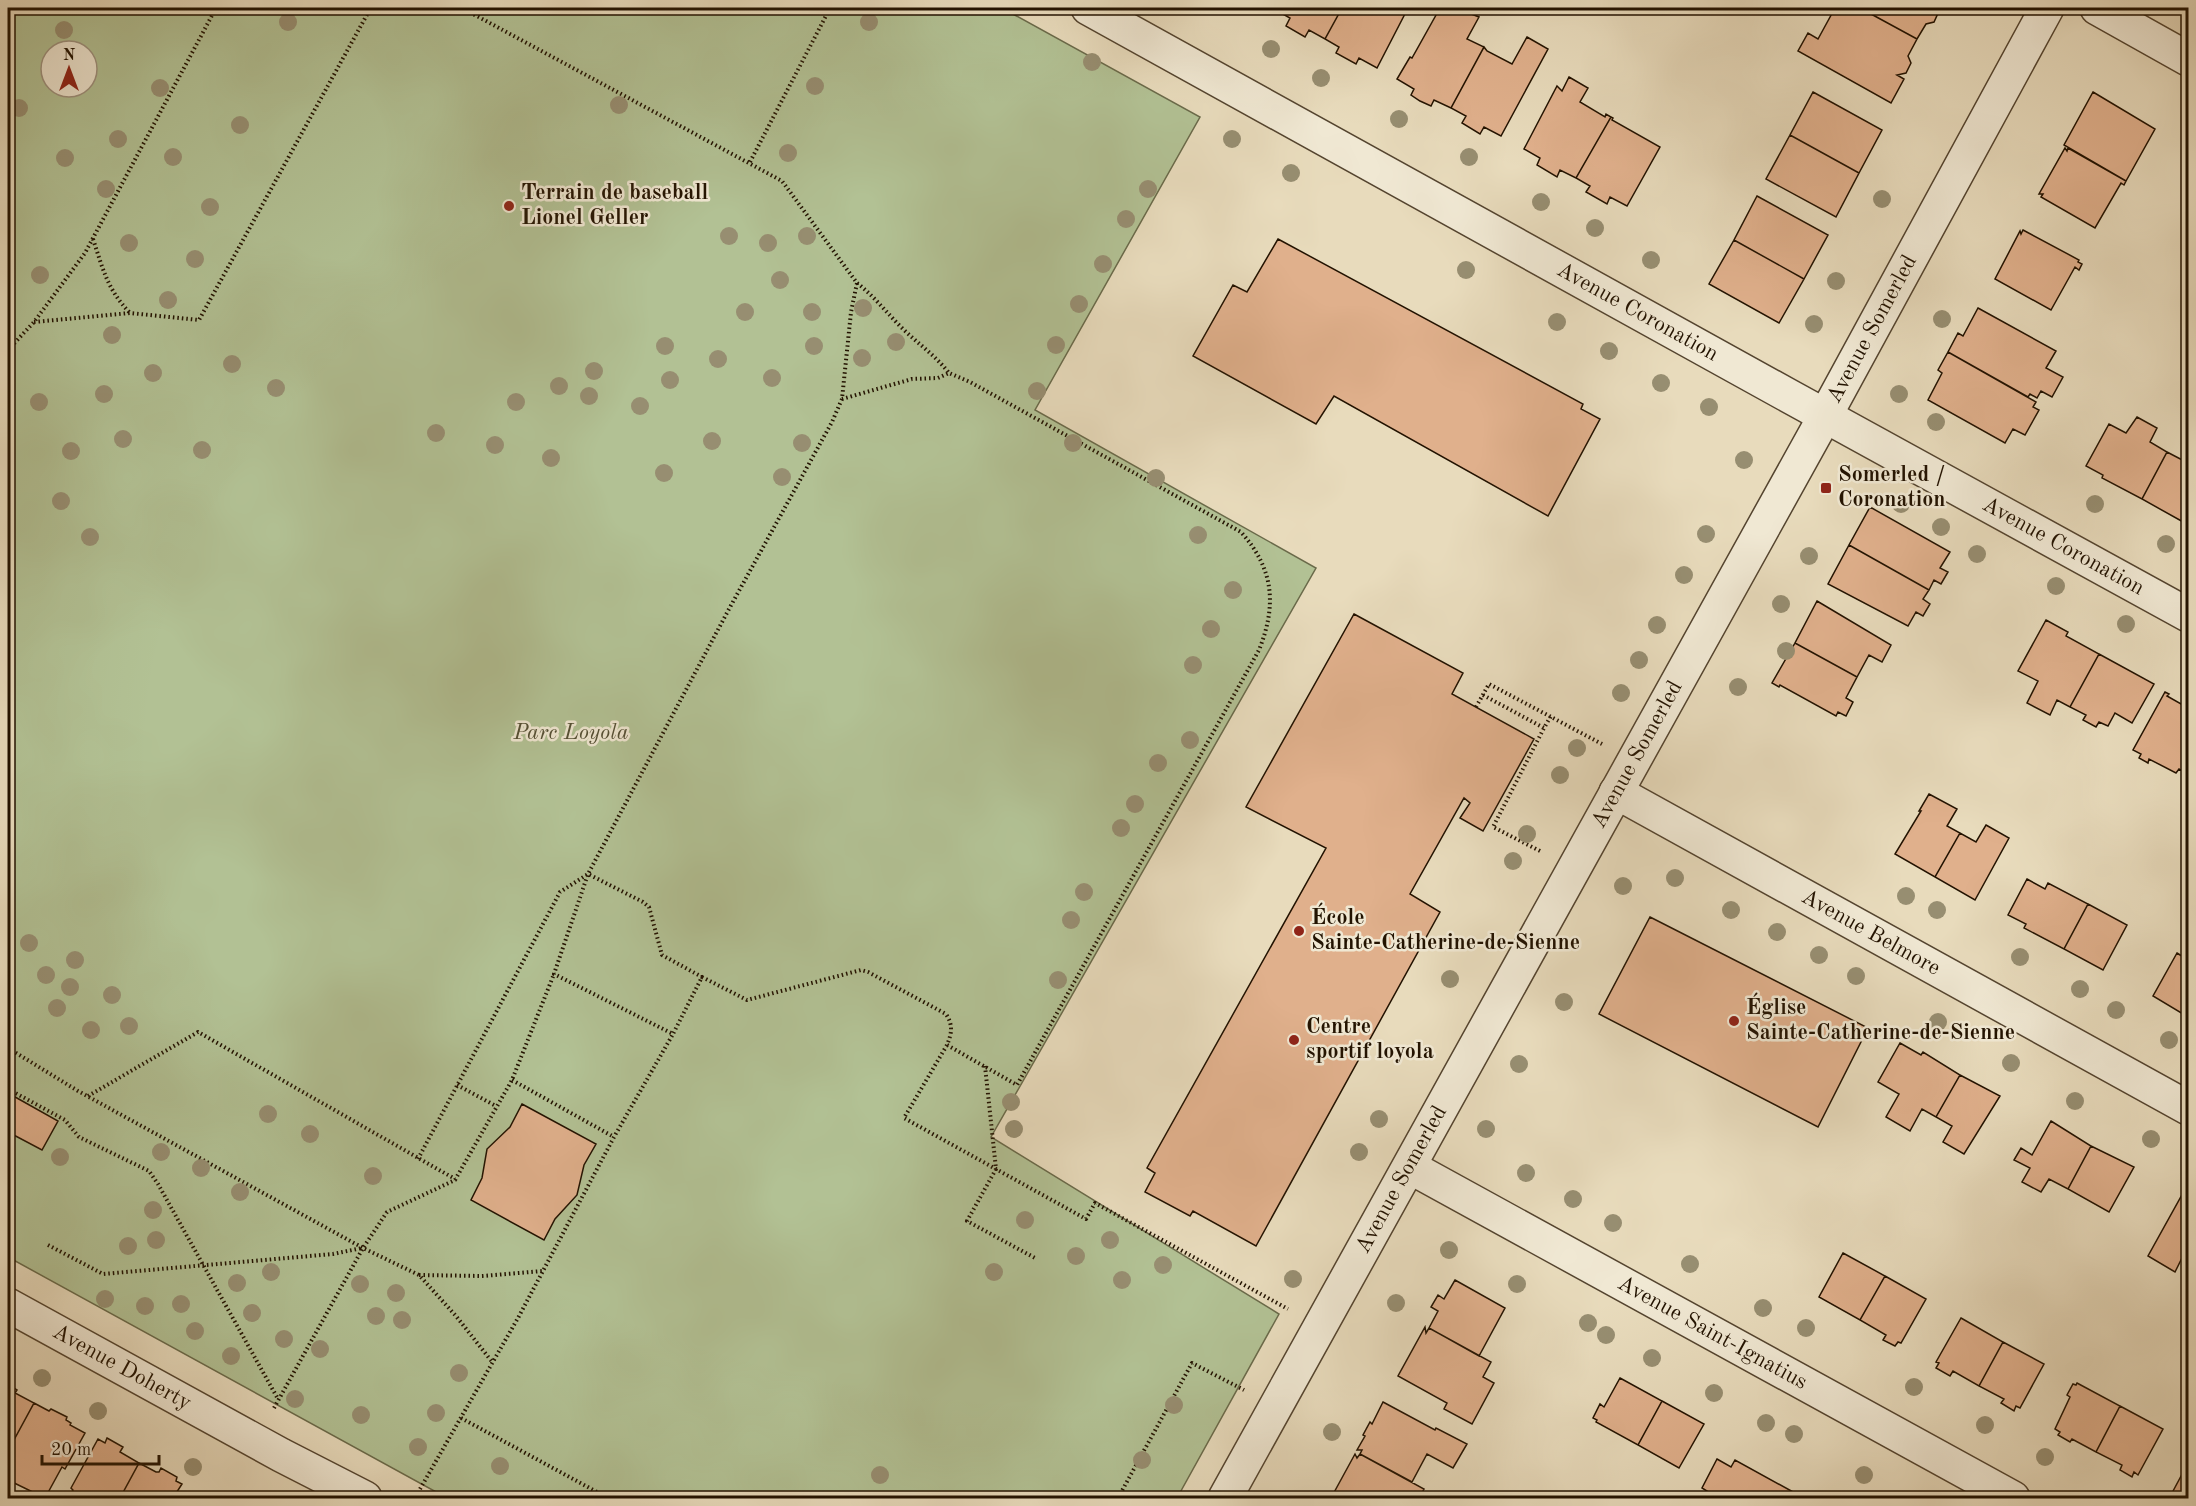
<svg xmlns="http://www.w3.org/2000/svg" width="2196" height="1506" viewBox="0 0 2196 1506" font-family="'Old Standard TT',serif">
<rect width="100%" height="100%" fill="#e8dbbc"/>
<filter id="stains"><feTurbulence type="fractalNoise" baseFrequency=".00333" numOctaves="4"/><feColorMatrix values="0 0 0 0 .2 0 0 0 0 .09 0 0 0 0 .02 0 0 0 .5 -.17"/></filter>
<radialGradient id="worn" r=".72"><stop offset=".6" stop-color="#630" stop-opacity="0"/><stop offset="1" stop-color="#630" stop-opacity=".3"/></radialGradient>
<path fill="#b2c194" stroke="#6a6a4a" stroke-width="1.5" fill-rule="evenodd" d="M8,8H1002L1200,117L1035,410L1316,568L991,1137L1279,1314L1177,1498H447L8,1257ZM51,51H87V87H51Z"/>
<path fill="#e0b08c" stroke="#221200" stroke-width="1.5" d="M1275,8H1342L1325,39L1309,30L1305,37L1286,26L1290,18L1274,9Z
M1342,8H1408L1377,68L1359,58L1356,64L1336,53L1339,47L1325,39Z
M1440,8H1456L1479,17L1467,39L1484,47L1451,108L1434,100L1431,106L1420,101L1411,95L1414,89L1397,79L1410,57L1412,58Z
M1835,8H1860L1917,39L1908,56L1911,63L1906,73L1897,75L1904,79L1891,103L1798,51L1808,33L1818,39Z
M1860,8H1937L1939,11L1934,22L1926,24L1917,39Z
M1527,37L1548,49L1501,136L1484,127L1480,134L1462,123L1466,116L1451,108L1484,47L1487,51L1512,64Z
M1569,77L1588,88L1580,102L1605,117L1606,114L1611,117L1576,178L1560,170L1557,177L1537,165L1540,158L1524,149L1557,86L1562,91Z
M1813,92L1882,130L1859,173L1790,135Z
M2093,92L2155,129L2126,181L2064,145Z
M1611,117L1613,118L1612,120L1660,147L1627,206L1610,197L1607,204L1586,192L1590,186L1576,178Z
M1790,135L1859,173L1836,217L1766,179Z
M2065,148L2067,151L2068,148L2126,181L2124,185L2121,183L2095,228L2041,197L2043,194H2039Z
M1757,196L1828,235L1804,279L1734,240Z
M2023,230L2079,260L2078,262L2082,264L2079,270L2075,267L2051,310L1995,279L2020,231L2021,234Z
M1278,239L1583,404L1581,409L1600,419L1548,516L1334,396L1316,424L1193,356L1233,285L1247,292Z
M1734,240L1804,279L1779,323L1709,284Z
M1978,308L2056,351L2046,368L2063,377L2052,397L2041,391L2037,398L2030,394L2028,397L1948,352L1958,333L1963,336Z
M1948,352L2036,402L2033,407L2039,410L2025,435L2013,429L2005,443L1928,400L1942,373L1938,370Z
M2137,417L2157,428L2150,442L2167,452L2142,499L2102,478L2103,475L2086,466L2109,424L2126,433Z
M2167,452L2188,463V462V523L2186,522L2185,523L2142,499Z
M1870,507L1950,552L1940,568L1948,572L1941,584L1934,580L1929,590L1849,545Z
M1849,545L1929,590L1923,599L1930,604L1923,616L1916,612L1908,626L1828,584Z
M1817,601L1891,645L1882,662L1869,655L1857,677L1795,643Z
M1354,614L1463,673L1452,694L1534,739L1483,831L1460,818L1470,803L1464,798L1410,894L1440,912L1256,1246L1193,1211L1190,1216L1145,1192L1155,1173L1147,1168L1326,848L1246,807Z
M2046,620L2068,632L2066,636L2099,654L2070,707L2057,700L2050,715L2027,703L2038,681L2018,671Z
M1795,643L1857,677L1846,698L1853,702L1846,716L1838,712L1836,716L1780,685L1779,687L1772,683Z
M2099,654L2154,684L2132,723L2115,713L2108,726L2099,722L2096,727L2083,720L2086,715L2070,707Z
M2165,692L2169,694L2167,696L2181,704L2183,700L2188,703V774L2179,769L2176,773L2149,759L2148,763L2139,758L2141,754L2133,750Z
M1929,794L1957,809L1947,826L1960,833L1935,877L1895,854L1921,811H1919Z
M1986,825L2009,838L1975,900L1935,877L1960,833L1976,842Z
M2027,879L2045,889L2048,883L2088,904L2064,949L2024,928L2026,924L2008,915Z
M2088,904L2127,925L2103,970L2064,949Z
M1650,917L1868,1028L1818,1127L1599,1014Z
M2177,953L2188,960V1017L2153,996Z
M1900,1043L1921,1055L1923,1052L1960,1075L1936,1117L1922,1109L1910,1131L1886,1117L1899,1094L1878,1082Z
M1960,1075L2000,1096L1964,1154L1943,1142L1952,1126L1936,1117Z
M8,1093L58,1121L42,1150L8,1132Z
M522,1104L596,1144L584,1165L577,1195L555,1219L544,1240L471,1200L482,1178L487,1149L510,1127Z
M2051,1121L2091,1146L2068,1189L2049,1179L2041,1192L2022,1182L2030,1168L2014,1160L2021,1148L2032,1155Z
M2091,1146L2134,1167L2109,1212L2068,1189Z
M2183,1193V1196L2188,1199V1257L2184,1254L2175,1272L2148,1256Z
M1843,1253L1885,1276L1860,1320L1819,1297Z
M1885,1276L1926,1299L1901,1343L1898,1342L1895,1346L1883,1340L1886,1335L1860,1320Z
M1455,1280L1505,1308L1479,1356L1429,1328L1438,1311L1431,1307L1438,1295L1444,1299Z
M1961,1318L2003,1342L1979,1386L1953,1371L1950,1376L1936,1368L1939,1363L1936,1362Z
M1425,1327L1426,1333L1429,1328L1491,1362L1483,1377L1494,1383L1472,1424L1444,1409L1447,1403L1398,1376Z
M2003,1342L2044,1364L2020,1408L2016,1406L2014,1411L2001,1403L2004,1399L1979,1386Z
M1620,1378L1662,1401L1638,1445L1596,1422L1597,1420L1593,1418L1600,1404L1604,1407Z
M2077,1383L2120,1406L2096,1452L2072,1439L2070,1442L2058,1435L2060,1432L2055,1429L2070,1397L2067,1395L2073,1384L2076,1385Z
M8,1384L17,1390L15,1393L34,1403L8,1451Z
M1662,1401L1704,1424L1679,1468L1638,1445Z
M1383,1402L1435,1430L1436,1428L1467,1444L1453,1468L1427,1454L1412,1482L1360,1454L1362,1450H1357L1365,1436L1363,1435L1370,1422L1372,1424Z
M34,1403L49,1411L51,1409L67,1417L66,1420L71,1423L70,1425L85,1433L65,1469L62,1467L45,1498L8,1480V1451Z
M2120,1406L2163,1429L2138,1475L2134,1472L2132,1477L2120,1470L2122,1465L2096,1452Z
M107,1438L123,1447L120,1452L139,1463L120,1498H68L73,1490L71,1488L98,1439L105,1443Z
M1355,1454L1357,1458L1360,1454L1424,1489L1419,1498H1331Z
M1717,1459L1731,1467L1735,1460L1804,1498H1714L1715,1496L1702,1488Z
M139,1463L156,1472H159L161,1468L177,1477L176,1481L182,1484L173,1498H120Z
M2188,1463V1498H2174L2175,1495L2172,1493Z"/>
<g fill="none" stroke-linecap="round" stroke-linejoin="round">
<g stroke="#54442f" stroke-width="36">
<g id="street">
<path id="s1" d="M1088,8L1789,396L2188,615"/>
<path d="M2097,8L2188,59"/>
<path id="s2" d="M1616,792L2188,1108"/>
<path id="s3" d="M1410,1167L2013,1498"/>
<path id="s4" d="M8,1305L281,1455L365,1498"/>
<path id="s5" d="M1225,1498L1825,416L2047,8"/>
</g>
</g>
<path stroke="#221200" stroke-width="4" stroke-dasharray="1.5 3" stroke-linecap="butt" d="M462,8L782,181L857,283L851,312L842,399L832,422L729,609L588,874L554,974L673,1034L702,977L747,1000L861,970L868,972L946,1014C953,1025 952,1033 947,1045L1017,1085L1259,650C1277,605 1274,569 1241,532L970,382L949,373L938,378L912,379L842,399
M750,162L830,8
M93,239C103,269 107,289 130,313
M857,283C874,296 886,312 901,327C917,343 935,355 949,373
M34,322L130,313L199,320L369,11L373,8
M8,350L34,322L85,253L216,8
M1483,695L1544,728L1551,716
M1476,707L1489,684L1602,744
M1540,851L1493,827L1544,728
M947,1045L904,1118L1086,1219L1095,1203L1288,1309
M8,1048L78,1091L363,1248L419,1275L456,1316L493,1363
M985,1066L996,1169L967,1221L1035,1258
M512,1080L614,1137
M457,1085L496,1106
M8,1089L65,1120L79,1137L149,1171L158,1184L278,1399
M88,1096L198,1032L455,1179
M418,1159L560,892L588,874L643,902L649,907L662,955L702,977
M48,1245L103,1274L333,1254L362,1248
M419,1275L482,1276L543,1271
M274,1408L363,1248L387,1212L455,1180L512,1080L554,974
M461,1418L608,1498
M420,1489L518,1318L614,1137L673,1034
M1118,1498L1192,1363L1244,1390"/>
<use href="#street" stroke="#f0e8d3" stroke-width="33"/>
</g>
<g fill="#978e71">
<circle cx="288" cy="22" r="9"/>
<circle cx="869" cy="22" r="9"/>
<circle cx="64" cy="30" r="9"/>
<circle cx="1271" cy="49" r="9"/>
<circle cx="1092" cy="62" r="9"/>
<circle cx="1321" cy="78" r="9"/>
<circle cx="815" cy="86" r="9"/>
<circle cx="160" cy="88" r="9"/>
<circle cx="619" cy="105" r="9"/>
<circle cx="19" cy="108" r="9"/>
<circle cx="1399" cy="119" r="9"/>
<circle cx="240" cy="125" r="9"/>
<circle cx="118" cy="139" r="9"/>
<circle cx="1232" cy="139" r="9"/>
<circle cx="788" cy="153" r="9"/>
<circle cx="173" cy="157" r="9"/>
<circle cx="1469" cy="157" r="9"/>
<circle cx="65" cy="158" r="9"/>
<circle cx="1291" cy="173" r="9"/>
<circle cx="106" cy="189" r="9"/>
<circle cx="1148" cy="189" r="9"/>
<circle cx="1882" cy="199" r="9"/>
<circle cx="1541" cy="202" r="9"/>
<circle cx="210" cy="207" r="9"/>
<circle cx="1126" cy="219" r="9"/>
<circle cx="1595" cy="228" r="9"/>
<circle cx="729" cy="236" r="9"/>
<circle cx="807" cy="236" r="9"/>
<circle cx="129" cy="243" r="9"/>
<circle cx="768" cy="243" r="9"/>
<circle cx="195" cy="259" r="9"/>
<circle cx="1651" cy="260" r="9"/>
<circle cx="1103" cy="264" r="9"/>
<circle cx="1466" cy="270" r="9"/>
<circle cx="40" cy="275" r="9"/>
<circle cx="780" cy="280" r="9"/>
<circle cx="1836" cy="281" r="9"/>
<circle cx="168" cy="300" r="9"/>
<circle cx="1079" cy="304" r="9"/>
<circle cx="863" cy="308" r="9"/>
<circle cx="745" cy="312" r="9"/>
<circle cx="812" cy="312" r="9"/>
<circle cx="1942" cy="319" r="9"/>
<circle cx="1557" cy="322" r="9"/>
<circle cx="1814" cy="324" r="9"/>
<circle cx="112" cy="335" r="9"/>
<circle cx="896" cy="342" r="9"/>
<circle cx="1056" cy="345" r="9"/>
<circle cx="665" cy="346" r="9"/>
<circle cx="814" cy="346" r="9"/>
<circle cx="1609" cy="351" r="9"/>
<circle cx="862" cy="358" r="9"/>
<circle cx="718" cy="359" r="9"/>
<circle cx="232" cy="364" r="9"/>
<circle cx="594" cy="371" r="9"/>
<circle cx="153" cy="373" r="9"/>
<circle cx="772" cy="378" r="9"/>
<circle cx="670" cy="380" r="9"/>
<circle cx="1661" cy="383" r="9"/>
<circle cx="559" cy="386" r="9"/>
<circle cx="276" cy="388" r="9"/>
<circle cx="1037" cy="391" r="9"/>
<circle cx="104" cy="394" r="9"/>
<circle cx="1899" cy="394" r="9"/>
<circle cx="589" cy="396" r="9"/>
<circle cx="39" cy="402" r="9"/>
<circle cx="516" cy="402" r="9"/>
<circle cx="640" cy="406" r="9"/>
<circle cx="1709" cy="407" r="9"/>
<circle cx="1936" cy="422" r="9"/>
<circle cx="436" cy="433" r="9"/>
<circle cx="123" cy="439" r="9"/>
<circle cx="712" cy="441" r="9"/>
<circle cx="802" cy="443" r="9"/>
<circle cx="1073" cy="443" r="9"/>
<circle cx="495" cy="445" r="9"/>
<circle cx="202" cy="450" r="9"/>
<circle cx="71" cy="451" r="9"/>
<circle cx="551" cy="458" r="9"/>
<circle cx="1744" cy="460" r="9"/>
<circle cx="664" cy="473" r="9"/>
<circle cx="782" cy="477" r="9"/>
<circle cx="1156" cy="478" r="9"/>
<circle cx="61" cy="501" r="9"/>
<circle cx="1901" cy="504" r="9"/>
<circle cx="2095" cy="504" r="9"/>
<circle cx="1941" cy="527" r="9"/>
<circle cx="1706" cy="534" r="9"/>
<circle cx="1198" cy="535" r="9"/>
<circle cx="90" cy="537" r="9"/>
<circle cx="2166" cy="544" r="9"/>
<circle cx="1977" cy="554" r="9"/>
<circle cx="1809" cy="556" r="9"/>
<circle cx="1684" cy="575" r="9"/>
<circle cx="2056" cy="586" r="9"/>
<circle cx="1233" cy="590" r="9"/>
<circle cx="1781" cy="604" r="9"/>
<circle cx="2126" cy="624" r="9"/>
<circle cx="1657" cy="625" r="9"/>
<circle cx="1211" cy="629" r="9"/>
<circle cx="1786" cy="651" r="9"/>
<circle cx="1639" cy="660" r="9"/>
<circle cx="1193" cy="665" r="9"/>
<circle cx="1738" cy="687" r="9"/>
<circle cx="1621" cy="693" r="9"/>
<circle cx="1190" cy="740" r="9"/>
<circle cx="1577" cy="748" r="9"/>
<circle cx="1158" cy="763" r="9"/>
<circle cx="1560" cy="775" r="9"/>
<circle cx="1135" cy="804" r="9"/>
<circle cx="1121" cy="828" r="9"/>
<circle cx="1527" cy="834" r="9"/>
<circle cx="1513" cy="861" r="9"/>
<circle cx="1675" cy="878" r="9"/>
<circle cx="1623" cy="886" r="9"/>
<circle cx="1084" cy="892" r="9"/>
<circle cx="1906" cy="896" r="9"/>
<circle cx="1731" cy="910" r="9"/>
<circle cx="1937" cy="910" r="9"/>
<circle cx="1071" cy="920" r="9"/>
<circle cx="1777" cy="932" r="9"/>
<circle cx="29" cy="943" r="9"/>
<circle cx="1819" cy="955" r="9"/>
<circle cx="2020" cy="957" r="9"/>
<circle cx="75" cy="960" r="9"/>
<circle cx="46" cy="975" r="9"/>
<circle cx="1856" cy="976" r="9"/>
<circle cx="1450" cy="979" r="9"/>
<circle cx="1058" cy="980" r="9"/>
<circle cx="70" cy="987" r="9"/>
<circle cx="2080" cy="989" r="9"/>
<circle cx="112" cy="995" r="9"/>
<circle cx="1564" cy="1002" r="9"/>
<circle cx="57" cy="1008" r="9"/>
<circle cx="2116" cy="1010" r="9"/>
<circle cx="1938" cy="1022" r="9"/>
<circle cx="129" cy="1026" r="9"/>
<circle cx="91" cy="1030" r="9"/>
<circle cx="2169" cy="1040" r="9"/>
<circle cx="2011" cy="1063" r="9"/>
<circle cx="1519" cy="1064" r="9"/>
<circle cx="2075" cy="1101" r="9"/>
<circle cx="1011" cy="1102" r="9"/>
<circle cx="268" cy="1114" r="9"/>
<circle cx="1379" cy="1119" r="9"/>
<circle cx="1014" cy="1129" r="9"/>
<circle cx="1486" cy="1129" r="9"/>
<circle cx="310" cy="1134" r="9"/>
<circle cx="2151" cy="1139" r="9"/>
<circle cx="161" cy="1152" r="9"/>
<circle cx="1359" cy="1152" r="9"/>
<circle cx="60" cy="1157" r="9"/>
<circle cx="201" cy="1168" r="9"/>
<circle cx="1526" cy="1173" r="9"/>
<circle cx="373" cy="1176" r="9"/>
<circle cx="240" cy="1192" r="9"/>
<circle cx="1573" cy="1199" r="9"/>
<circle cx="153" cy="1210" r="9"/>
<circle cx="1025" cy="1220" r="9"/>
<circle cx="1613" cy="1223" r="9"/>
<circle cx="156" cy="1240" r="9"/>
<circle cx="1110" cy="1240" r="9"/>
<circle cx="128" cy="1246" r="9"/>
<circle cx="1449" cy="1250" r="9"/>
<circle cx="1076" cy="1256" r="9"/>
<circle cx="1690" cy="1264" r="9"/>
<circle cx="1163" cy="1265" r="9"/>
<circle cx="271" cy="1272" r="9"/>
<circle cx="994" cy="1272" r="9"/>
<circle cx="1293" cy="1279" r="9"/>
<circle cx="1122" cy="1280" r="9"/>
<circle cx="237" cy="1283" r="9"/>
<circle cx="360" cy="1284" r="9"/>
<circle cx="1517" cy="1284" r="9"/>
<circle cx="396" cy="1293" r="9"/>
<circle cx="105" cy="1299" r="9"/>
<circle cx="1396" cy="1303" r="9"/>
<circle cx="181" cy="1304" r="9"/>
<circle cx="145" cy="1306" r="9"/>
<circle cx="1763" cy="1308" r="9"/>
<circle cx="252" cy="1313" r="9"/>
<circle cx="376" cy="1316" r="9"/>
<circle cx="402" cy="1320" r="9"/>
<circle cx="1588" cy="1323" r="9"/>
<circle cx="1806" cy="1328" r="9"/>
<circle cx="195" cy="1331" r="9"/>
<circle cx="1606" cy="1335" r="9"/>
<circle cx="284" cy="1339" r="9"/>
<circle cx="320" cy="1349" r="9"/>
<circle cx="231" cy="1356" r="9"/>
<circle cx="1652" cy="1358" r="9"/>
<circle cx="459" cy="1373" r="9"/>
<circle cx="42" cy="1378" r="9"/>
<circle cx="1914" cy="1387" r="9"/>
<circle cx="1714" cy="1393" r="9"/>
<circle cx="295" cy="1399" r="9"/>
<circle cx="1174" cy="1405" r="9"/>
<circle cx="98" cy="1411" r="9"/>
<circle cx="436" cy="1413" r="9"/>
<circle cx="361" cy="1415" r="9"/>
<circle cx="1766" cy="1423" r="9"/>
<circle cx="1985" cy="1425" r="9"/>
<circle cx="1332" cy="1432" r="9"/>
<circle cx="1794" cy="1434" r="9"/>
<circle cx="418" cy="1447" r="9"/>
<circle cx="2045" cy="1457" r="9"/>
<circle cx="1142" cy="1460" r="9"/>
<circle cx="500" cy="1466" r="9"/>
<circle cx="193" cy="1467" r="9"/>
<circle cx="880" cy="1475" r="9"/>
<circle cx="1864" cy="1475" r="9"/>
</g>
<g fill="#8f2418" stroke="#f0e8d3" stroke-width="2">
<circle cx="509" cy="206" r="6"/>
<rect x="1820" y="482" width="12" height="12" rx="3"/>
<circle cx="1299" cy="931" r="6"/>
<circle cx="1734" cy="1021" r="6"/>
<circle cx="1294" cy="1040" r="6"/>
</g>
<g text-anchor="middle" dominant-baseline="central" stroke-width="5" stroke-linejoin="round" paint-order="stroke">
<g font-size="22" font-weight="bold" fill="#221200" stroke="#f0e8d3" text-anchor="start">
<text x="521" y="193">Terrain de baseball<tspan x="521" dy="25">Lionel Geller</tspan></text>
<text x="1838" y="475">Somerled /<tspan x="1838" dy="25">Coronation</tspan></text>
<text x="1311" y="918">École<tspan x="1311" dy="25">Sainte-Catherine-de-Sienne</tspan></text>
<text x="1746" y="1008">Église<tspan x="1746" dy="25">Sainte-Catherine-de-Sienne</tspan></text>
<text x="1306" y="1027">Centre<tspan x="1306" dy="25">sportif loyola</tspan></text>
</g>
<g font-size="22" fill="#221200" stroke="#f0e8d3">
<text stroke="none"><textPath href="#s1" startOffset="628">Avenue Coronation</textPath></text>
<text stroke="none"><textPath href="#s5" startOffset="1336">Avenue Somerled</textPath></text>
<text stroke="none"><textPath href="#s1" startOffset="1114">Avenue Coronation</textPath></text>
<text stroke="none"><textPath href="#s5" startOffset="850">Avenue Somerled</textPath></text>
<text stroke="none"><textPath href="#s2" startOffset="291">Avenue Belmore</textPath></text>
<text stroke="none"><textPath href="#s5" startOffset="364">Avenue Somerled</textPath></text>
<text stroke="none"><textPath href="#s3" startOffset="345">Avenue Saint-Ignatius</textPath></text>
<text stroke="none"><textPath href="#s4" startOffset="130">Avenue Doherty</textPath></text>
</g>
<g font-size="22" font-style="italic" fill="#544f34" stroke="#f0e8d3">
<text x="571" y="733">Parc Loyola</text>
</g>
</g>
<rect width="2196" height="1506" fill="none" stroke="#e8dbbc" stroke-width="30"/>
<rect x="9" y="9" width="2178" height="1488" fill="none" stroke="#221200" stroke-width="3"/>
<rect x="15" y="15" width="2166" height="1476" fill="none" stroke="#221200" stroke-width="1.5"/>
<g transform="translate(69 69)"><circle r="28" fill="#f0e8d3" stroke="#9e927f" stroke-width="1.5"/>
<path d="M0-4.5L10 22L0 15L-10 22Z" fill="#8f2418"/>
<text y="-9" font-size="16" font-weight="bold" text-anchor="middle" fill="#221200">N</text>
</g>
<path d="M42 1455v9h117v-9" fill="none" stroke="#221200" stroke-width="3"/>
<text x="51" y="1455" font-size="18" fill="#221200" stroke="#f0e8d3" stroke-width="4.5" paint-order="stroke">20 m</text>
<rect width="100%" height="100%" filter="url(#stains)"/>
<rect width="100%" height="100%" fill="url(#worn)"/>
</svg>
